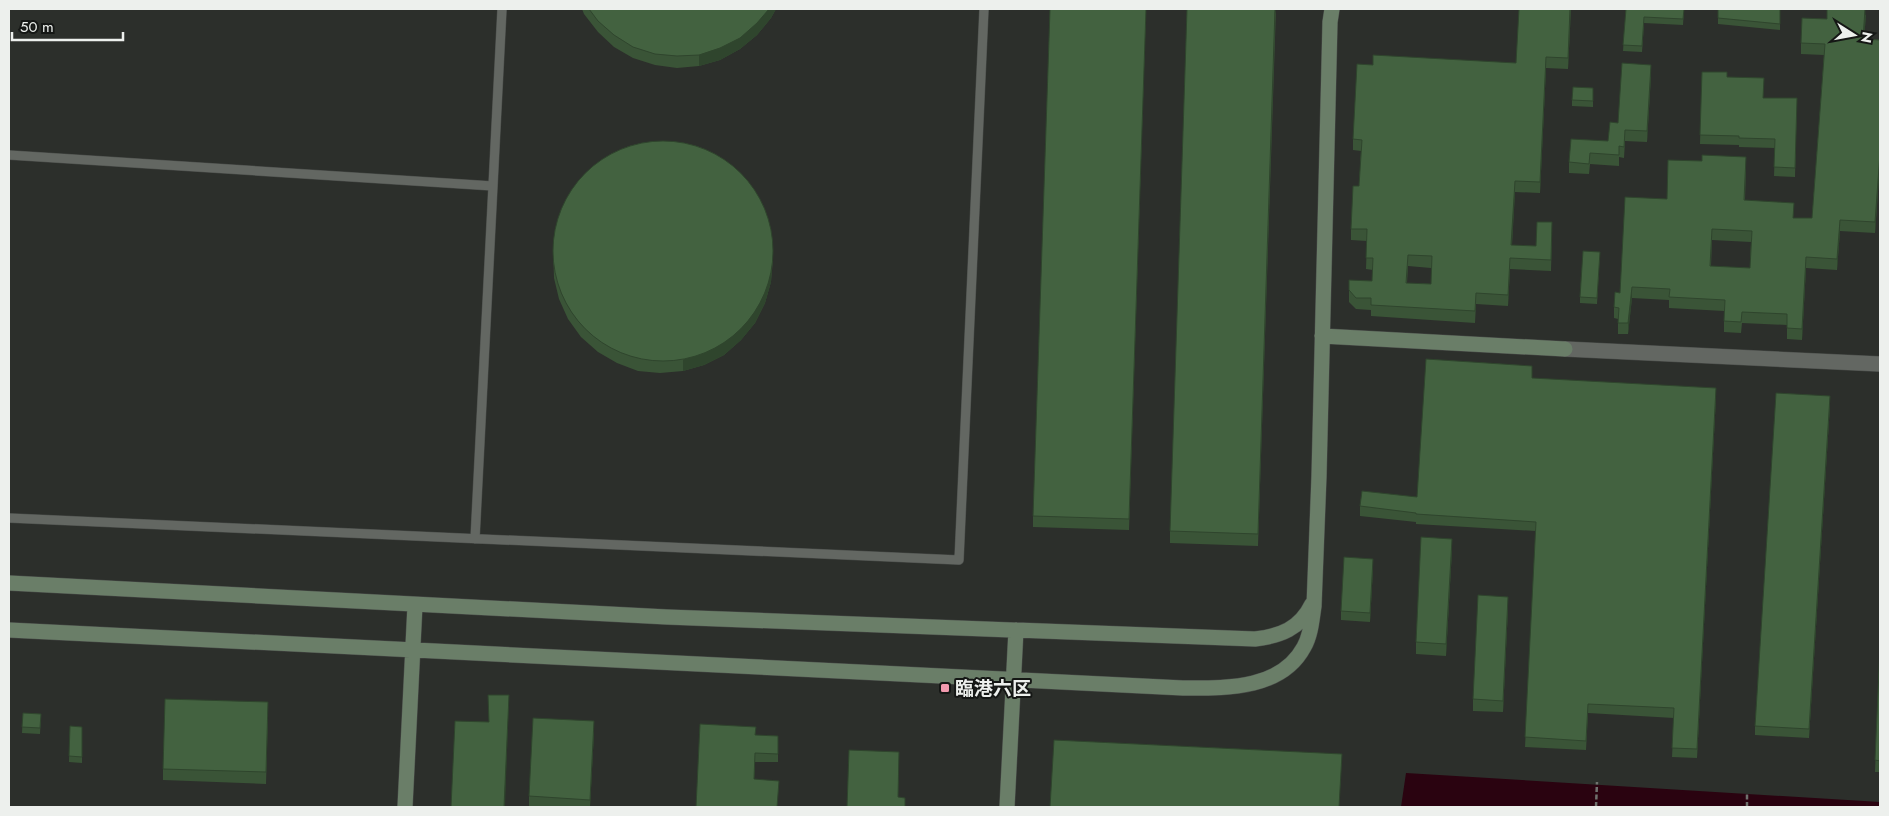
<svg xmlns="http://www.w3.org/2000/svg" width="1889" height="816" viewBox="0 0 1889 816" font-family="Jost,'Noto Sans JP',sans-serif">
<rect width="100%" height="100%" fill="#2c2f2b"/>
<path fill="#2a0310" d="M1406,773L1880,802V807H1401Z"/>
<g fill="none" stroke-linecap="round" stroke-linejoin="round">
<g stroke="#484b48" stroke-width="10">
<path id="lane" d="M9,155L493,186
M9,518L959,560L984,9
M475,539L502,9"/>
</g>
<g stroke="#484b48" stroke-width="16">
<path id="street" d="M1565,349L1880,364"/>
</g>
<g stroke="#484b48" stroke-width="16">
<path id="secondary" d="M1322,336L1565,349
M9,583L667,617L1255,639C1280,636 1300,629 1312,604
M9,630L1183,688C1225,688 1281,690 1304,647C1311,635 1312,619 1314,606L1319,476L1330,22L1332,9
M405,807L415,605
M1007,807L1016,630"/>
</g>
<path stroke="#6f726e" stroke-width="2.5" stroke-dasharray="5 2.5" stroke-linecap="butt" d="M1596,807L1597,782
M1747,807V794"/>
<use href="#lane" stroke="#636762" stroke-width="9"/>
<use href="#street" stroke="#636762" stroke-width="15"/>
<use href="#secondary" stroke="#6a7e68" stroke-width="15"/>
</g>
<path fill="#3a5437" fill-rule="evenodd" d="M582,9H776L771,18L757,35L740,49L720,60L699,66L677,68L655,65L633,58L614,47L598,32L584,14Z
M1146,9L1129,530L1033,527V516Z
M1276,9L1258,546L1170,543V531Z
M1571,9L1568,69L1546,68L1540,193L1515,192L1512,245L1536,246L1552,234L1551,271L1510,269L1508,306L1476,304L1475,323L1371,316V310L1356,309L1349,302V290L1372,281L1373,270L1366,269L1367,241L1351,240V229L1359,186L1361,151L1353,150V139L1373,65L1516,63ZM1408,266L1431,268V284L1407,283Z
M1626,9H1684L1683,25L1644,23L1642,52L1623,51Z
M1780,9V30L1718,24V18Z
M1866,15L1864,39L1880,40V164L1875,233L1840,231L1837,270L1806,268L1802,340L1787,339V325L1742,323L1741,333L1724,332V311L1669,308V300L1632,298L1628,334H1618V319L1614,318V307L1620,293L1667,199L1746,168L1745,200L1793,218H1812L1824,55L1801,54V43L1827,19ZM1712,240L1751,242L1750,268L1711,266Z
M1702,72L1727,77L1763,98H1797L1795,177L1774,176L1775,148L1739,147V145L1700,144Z
M1651,76L1647,142L1625,141L1624,158L1619,157V166L1590,164L1589,174L1569,173V162L1608,141L1618,123Z
M1593,88V107L1572,106V100Z
M553,244L773,259L771,282L765,303L755,323L741,340L724,355L704,365L683,371L660,373L638,371L617,363L598,352L581,337L568,319L559,299L554,278Z
M1600,252L1597,304L1580,303V297Z
M1532,378L1716,397L1697,758L1672,757L1674,718L1588,713L1586,750L1525,747L1536,531L1416,524V522L1360,516V506L1417,497Z
M1830,405L1809,738L1755,735V726Z
M1452,550L1446,656L1416,654V642Z
M1373,568L1370,622L1341,620V611Z
M1508,608L1503,712L1473,711V699Z
M1880,647V772H1875Z
M23,713L41,714L40,734L22,733Z
M268,714L266,784L163,780V769Z
M70,726L82,727V763L69,762Z
M594,732L590,807H529V796Z
M756,735L778,736V762H755L754,779L779,789L696,807Z"/>
<path fill="#2f452d" d="M769,9H776L771,18L757,35L740,49L720,60L699,66V55Z
M1571,9L1568,69V58Z
M1866,9V15L1863,50V39Z
M1546,57V68L1540,193V182Z
M1651,65V76L1647,142V131Z
M1880,153V164L1875,233V222Z
M1515,181V192L1511,256V245Z
M1840,220V231L1837,270V259Z
M773,248L771,282L765,303L755,323L741,340L724,355L704,365L683,371V360Z
M1806,257V268L1802,340V329Z
M1510,258V269L1508,306V295Z
M1632,287V298L1628,334V323Z
M1716,388V397L1697,758V749Z
M1830,396V405L1809,738V729Z
M1452,539V550L1446,656V644Z
M1373,559V568L1370,622V613Z
M1508,597V608L1503,712V701Z
M509,695L505,807H504Z
M594,721V732L590,807V800Z"/>
<path fill="#436240" stroke="#2f452d" fill-rule="evenodd" d="M589,9H769L757,23L740,38L720,48L699,55L677,56L655,54L633,47L614,35L598,21Z
M1050,9H1146L1129,519L1033,516Z
M1187,9H1275L1258,534L1170,531Z
M1519,9H1570L1568,58L1546,57L1540,182L1515,181L1511,245L1536,246L1537,222H1552L1551,260L1510,258L1508,295L1476,293L1475,311L1371,305V298H1356L1349,290V280L1372,281L1373,258H1366L1367,229H1351L1353,186H1359L1362,140L1353,139L1357,64L1373,65V55L1516,63ZM1408,255L1432,256L1431,284L1406,283Z
M1626,9H1684L1683,19L1644,17L1642,46L1623,45Z
M1718,9H1780V24L1718,18Z
M1827,9H1865L1863,39L1880,40V153L1875,222L1840,220L1837,259L1806,257L1802,329L1787,328V314L1742,312L1741,322L1724,321L1725,300L1669,297L1670,289L1632,287L1628,323H1618L1619,308L1614,307L1615,292L1620,293L1625,197L1667,199L1668,160L1702,161V155L1746,157L1744,200L1794,203L1793,218H1812L1825,44L1801,43L1802,18L1827,19ZM1712,229L1752,231L1750,268L1710,266Z
M1622,63L1651,65L1647,131L1625,130L1624,147L1619,146V155L1590,153L1589,164L1569,162L1571,139L1608,141L1610,122L1618,123Z
M1702,72H1727V77L1764,78L1763,98H1797L1795,168L1774,167L1775,139L1739,138V136L1700,135Z
M1573,87L1593,88V101L1572,100Z
M553 251a110 110 0 1 1 220 0a110 110 0 1 1-220 0Z
M1583,251L1600,252L1597,298L1580,297Z
M1426,359L1532,366V378L1716,388L1697,749L1672,748L1674,708L1588,704L1586,741L1525,737L1536,522L1416,514V513L1360,506L1362,491L1417,497Z
M1776,393L1830,396L1809,729L1755,726Z
M1421,537L1452,539L1446,644L1416,642Z
M1344,557L1373,559L1370,613L1341,611Z
M1478,595L1508,597L1503,701L1473,699Z
M1880,647V761L1875,760Z
M488,695H509L504,807H451L455,721L489,722Z
M165,699L268,702L266,772L163,769Z
M23,713L41,714L40,728L22,727Z
M533,718L594,721L590,800L529,796Z
M700,724L756,727L755,735L778,736V754L755,753L754,779L779,781L777,807H696Z
M70,726L82,727V757L69,756Z
M1054,740L1342,754L1339,807H1050Z
M849,750L899,752L898,797L905,798V807H847Z"/>
<rect fill="#f29aae" stroke="#151715" stroke-width="2" x="940" y="683" width="10" height="10" rx="2.5"/>
<g text-anchor="middle" dominant-baseline="central" stroke-width="4" stroke-linejoin="round" paint-order="stroke">
<g font-size="19" font-weight="bold" fill="#edf0ed" stroke="#151715" text-anchor="start">
<text x="955" y="688">臨港六区</text>
</g>
</g>
<rect width="1889" height="816" fill="none" stroke="#edf0ed" stroke-width="20"/>
<g transform="translate(1854 35) rotate(101)" stroke="#151715" stroke-width="4" paint-order="stroke">
<path d="M0-4L9 19L0 12L-9 19Z" fill="#edf0ed"/>
<text y="-8" font-size="14" font-weight="bold" text-anchor="middle" fill="#edf0ed">N</text>
</g>
<path d="M12 32v8h111v-8" fill="none" stroke="#edf0ed" stroke-width="2.5"/>
<text x="20" y="32" font-size="15" fill="#edf0ed" stroke="#151715" stroke-width="4" paint-order="stroke">50 m</text>
</svg>
